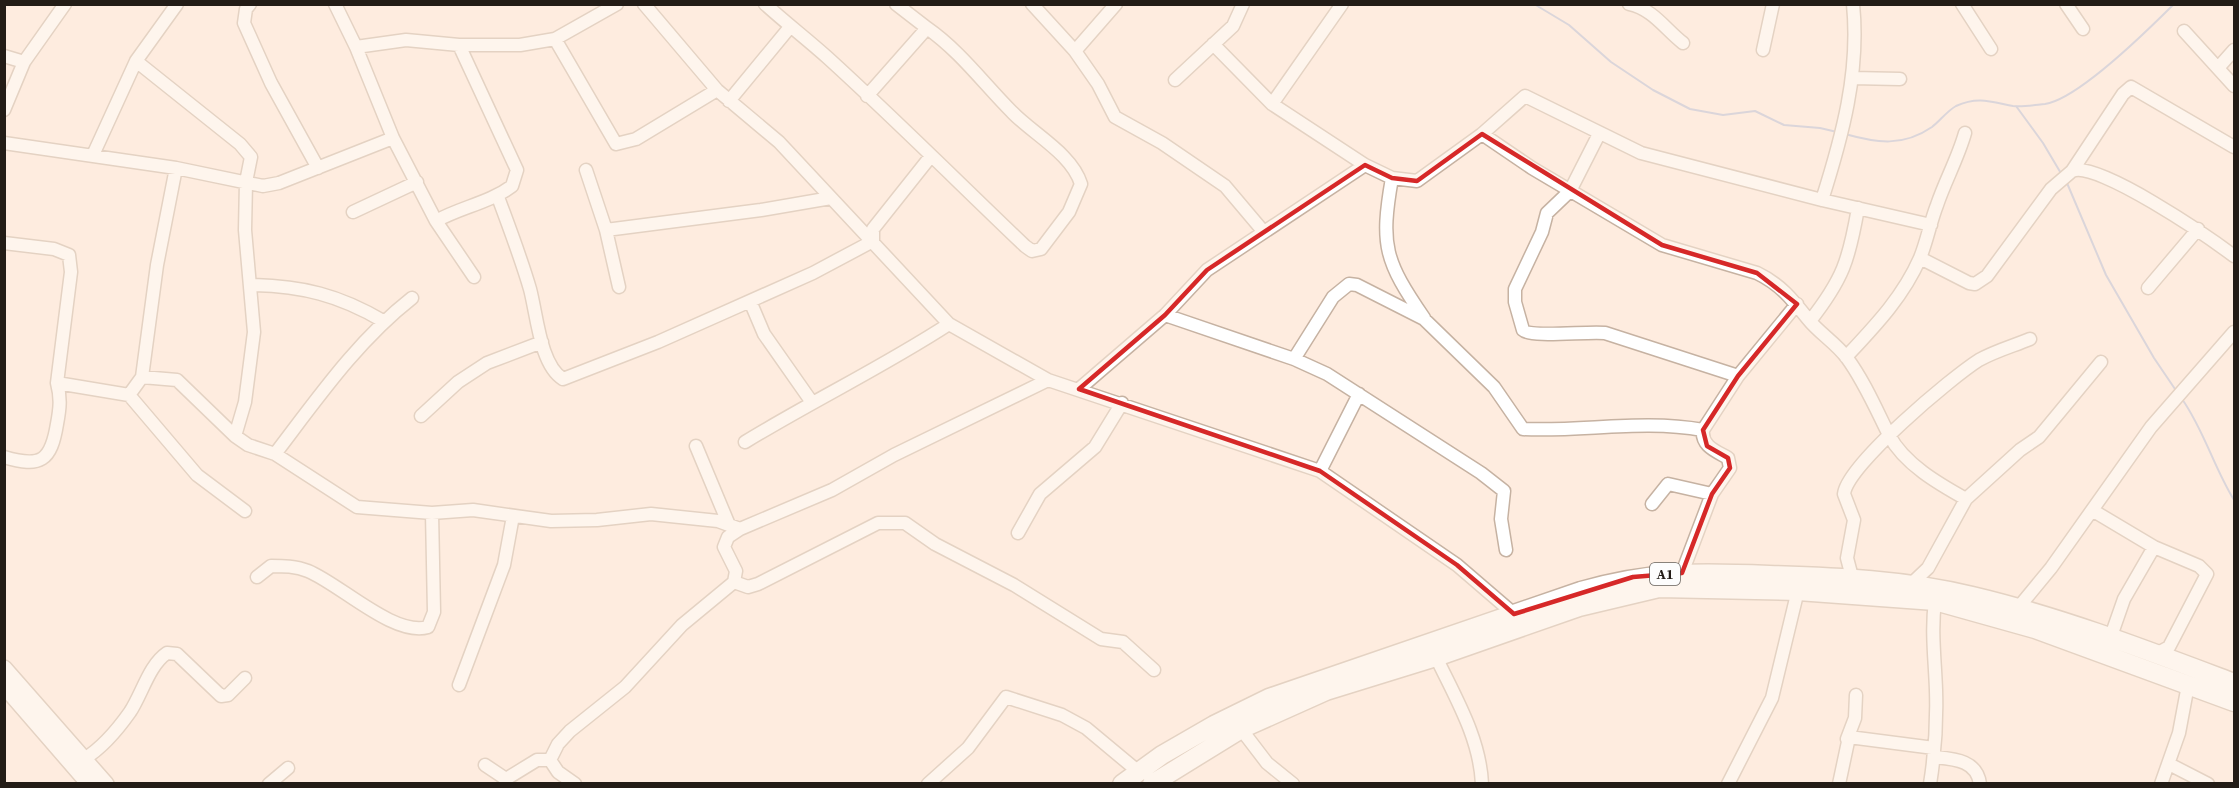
<svg xmlns="http://www.w3.org/2000/svg" width="2239" height="788" viewBox="0 0 2239 788" font-family="'Source Serif 4',serif">
<rect width="100%" height="100%" fill="#feecdf"/>
<g fill="none" stroke-linecap="round" stroke-linejoin="round">
<path stroke="#b1b9d6" stroke-width="2" d="M1534,4L1569,25L1611,62L1653,90L1690,109L1723,115L1755,111L1784,125L1820,128L1837,132
M2016,106L2043,143L2062,175
M1845,134C1877,143 1903,147 1932,127C1940,121 1947,111 1956,106C1978,96 1992,102 2013,106C2023,107 2035,105 2045,104C2078,99 2149,29 2174,4
M2067,183L2106,275L2154,358L2177,392
M2182,399C2204,430 2214,468 2234,500"/>
<g stroke="#c6b2a2" stroke-width="15">
<path id="minor" d="M250,4L246,9L244,23L271,83L318,168
M335,4L356,47L393,138L436,221C461,207 489,203 512,186L517,170L459,45
M644,4L717,90L779,142L949,324L1048,380L1320,471L1457,565L1514,614
M765,4C786,23 808,40 828,58C895,119 960,184 1025,246L1032,251L1041,249L1069,212L1081,184C1072,154 1033,134 1012,112C984,84 960,51 927,28L867,96
M896,4L927,28
M1032,4L1075,51L1098,84L1115,117L1162,143L1225,186L1263,231
M1629,4C1653,9 1665,29 1683,43
M1962,4L1991,49
M2066,4L2083,29
M2184,31L2234,86
M555,39L616,144L636,139L717,90
M1213,44L1272,104L1365,165L1392,178C1380,246 1385,261 1424,318
M356,47L406,40L459,45H520L555,39L617,4
M1763,50L1773,4
M1075,51L1116,4
M4,56L24,62
M136,61L240,144L251,157L246,182L245,230L254,332L245,402L235,436L177,380L142,377
M2218,68L2234,50
M1852,78L1900,79
M1175,80L1233,26L1243,4
M729,101L790,27
M1272,104L1342,4
M4,110L24,62L65,4
M1482,134L1532,168L1662,245L1757,273C1780,284 1792,299 1808,319C1819,333 1836,343 1847,358C1864,381 1876,409 1889,435C1904,464 1939,484 1966,499
M1599,134L1570,191L1547,213L1542,232L1515,289V302L1523,330C1531,338 1588,331 1605,333L1738,376
M4,143L176,168L263,186L279,183L393,138
M93,155L136,61L177,4
M586,170L606,230L619,287
M2072,171C2097,160 2210,238 2234,256
M1392,178L1417,181L1482,134L1525,96L1641,153L1822,200L1931,225
M498,197C509,227 521,258 530,289C537,315 540,365 563,379L658,342L813,273L873,241V229L931,156
M1822,200C1842,137 1860,72 1853,4
M353,212L417,182
M436,221L474,277
M606,230L761,210L831,198
M4,243L54,249L69,255L71,272L57,383C61,398 60,408 57,424C51,461 41,468 4,457
M1920,258L1969,283L1975,284L1987,276L2051,189L2072,171L2123,94L2131,87L2234,147
M252,285C302,286 339,295 383,321
M2148,288L2198,229
M750,301L764,334L811,401
M1165,315L1294,359L1327,374L1481,473L1504,491L1501,519L1506,550
M1810,321C1843,279 1849,260 1858,208
M1846,357C1875,326 1903,297 1920,258C1927,241 1930,223 1937,205C1945,181 1958,158 1965,133
M1294,359L1333,297L1349,284L1357,285L1424,319L1494,387L1523,429C1583,432 1643,419 1703,430
M57,383L129,395L197,475L245,511
M1079,389L1165,315L1207,270L1365,165
M129,395L142,377L157,265L176,168
M421,416L458,382L487,363L542,342
M235,436L248,445L275,454L357,507L432,513L473,510L551,521L597,520L651,514L718,521L740,529
M745,442C812,401 883,367 949,324
M696,446L729,525
M275,454C317,399 357,341 412,298
M1320,471L1359,394
M1652,504L1668,484L1712,494
M2092,510L2154,547L2199,566L2207,574L2169,647L2156,654
M1018,533L1040,494L1095,447L1122,403
M1682,573L1712,494L1730,468L1728,458C1716,451 1701,446 1703,430L1738,376L1797,304
M257,577L271,566C283,566 296,566 308,571C340,584 394,637 428,627L434,612L432,513
M1846,577H1852L1847,558L1854,520L1844,494C1847,465 1952,377 1979,360C1995,351 2013,346 2030,339
M734,582L748,587L758,584L878,523H905L935,544L1014,585L1101,639L1123,642L1154,670
M1909,586L1928,568L1966,499L2020,450L2039,437L2101,362
M2018,608L2051,568L2151,427L2234,332
M2110,639L2124,599L2154,547
M1436,657C1455,697 1480,738 1482,784
M459,685L504,565L513,516
M1241,729L1267,763L1293,784
M1847,739L1855,718L1856,695
M1934,757C1954,759 1977,760 1980,784
M84,759C102,748 118,729 130,712C142,694 149,665 167,653L177,654L221,696L228,695L245,678
M2169,764L2208,784
M485,765L506,779L537,760H550
M269,784L288,768
M575,784L558,772L550,760L558,744L570,731L625,687L682,625L734,582L736,571L724,547L728,537L740,529L832,490L894,455L1048,380
M928,784L968,748L1006,697L1062,715L1086,728L1140,773
M1728,784L1772,698L1799,586
M1839,784L1849,737L1934,748
M1930,784C1935,753 1937,721 1936,690C1935,660 1931,631 1935,601
M2161,784L2179,733L2188,685"/>
</g>
<g stroke="#c6b2a2" stroke-width="18">
<path id="major" d="M4,668L106,784
M4,686L89,784"/>
</g>
<g stroke="#c6b2a2" stroke-width="21">
<path id="highway" d="M1122,784L1162,755L1214,725L1269,698L1581,591C1649,571 1699,572 1769,575C1837,577 1906,580 1972,596C2061,617 2149,651 2234,683
M1152,784L1241,729L1326,691L1436,657L1579,607L1659,588L1798,591L1935,601L2035,629L2234,702"/>
</g>
<use href="#minor" stroke="#fff" stroke-width="12"/>
<use href="#major" stroke="#fff" stroke-width="15"/>
<use href="#highway" stroke="#fff" stroke-width="18"/>
</g>
<path d="M0 0H2239V788H0ZM1482,134L1662,245L1757,273L1797,304L1738,376L1703,430L1707,446L1728,458L1730,468L1712,494L1682,573L1633,577L1514,614L1457,565L1320,471L1079,389L1165,315L1207,270L1365,165L1392,178L1417,181Z" fill="#feecdf" fill-opacity=".55" fill-rule="evenodd"/>
<path fill="none" stroke="#d62828" stroke-width="4.5" stroke-linejoin="round" d="M1482,134L1662,245L1757,273L1797,304L1738,376L1703,430L1707,446L1728,458L1730,468L1712,494L1682,573L1633,577L1514,614L1457,565L1320,471L1079,389L1165,315L1207,270L1365,165L1392,178L1417,181Z"/>
<g text-anchor="middle" dominant-baseline="central" stroke-width="4.5" stroke-linejoin="round" paint-order="stroke">
<rect fill="#fdfdfd" stroke="#64605b" stroke-width="1.5" x="1650" y="563" width="30" height="22" rx="4.5"/>
<g font-size="14" font-weight="bold" fill="#231c16">
<text x="1665" y="574">A1</text>
</g>
</g>
<rect width="2239" height="788" fill="none" stroke="#231c16" stroke-width="12"/>
</svg>
